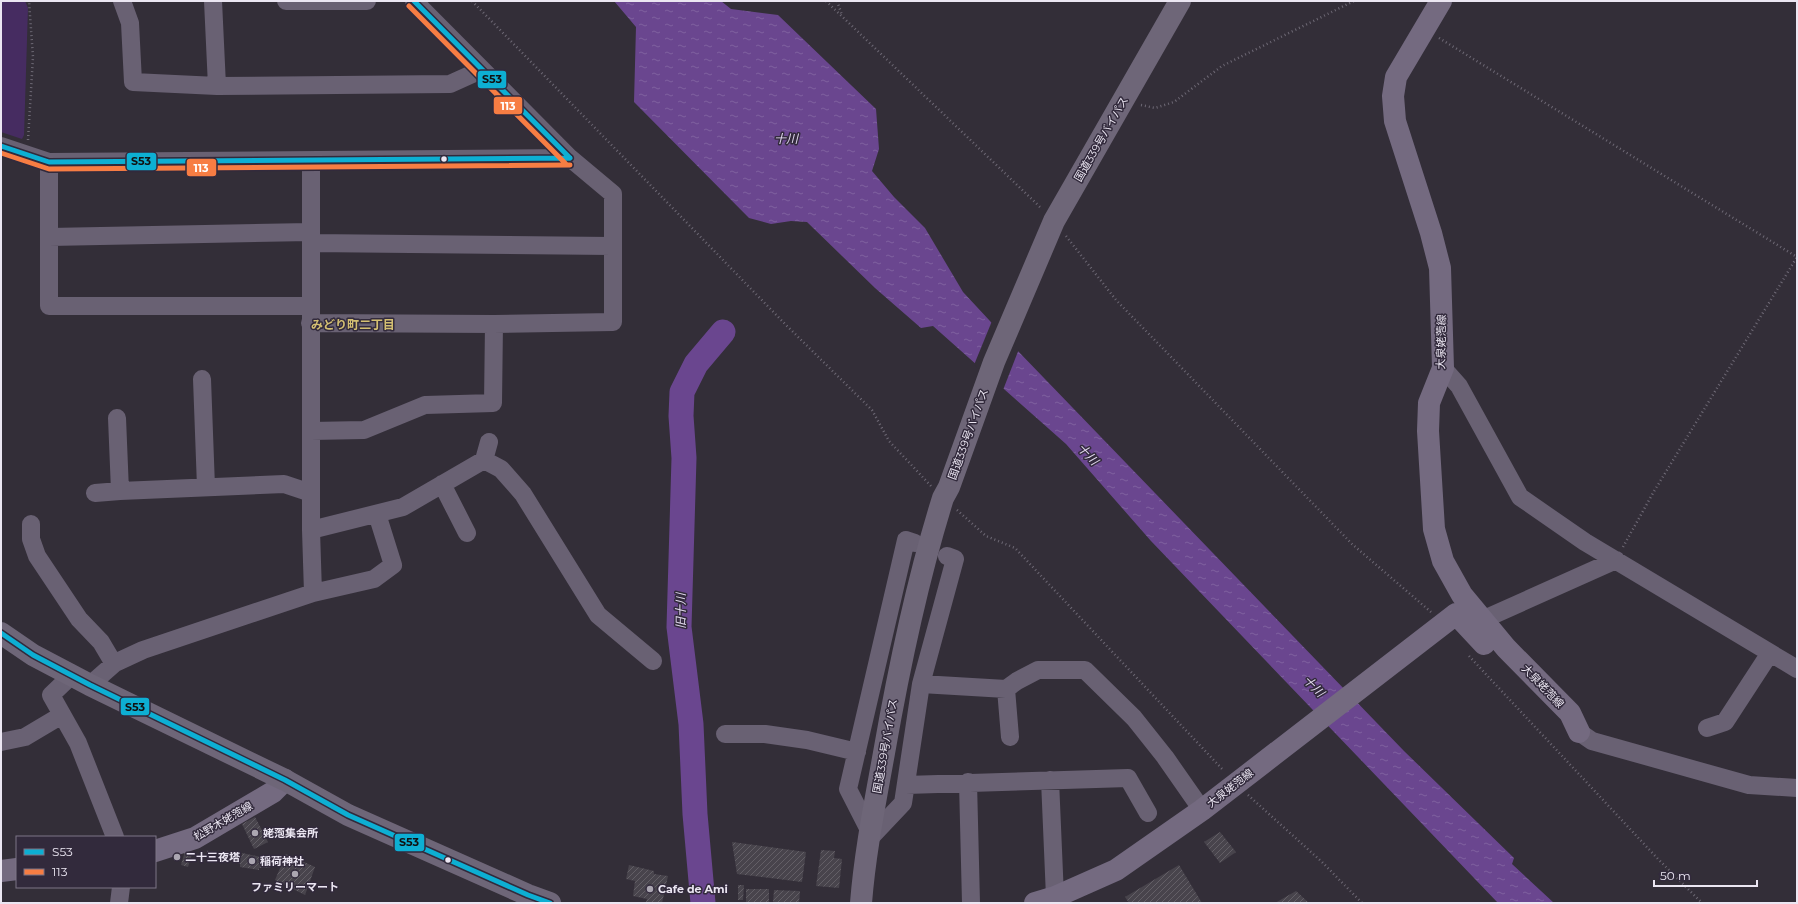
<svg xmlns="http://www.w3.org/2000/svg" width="1798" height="904" viewBox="0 0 1798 904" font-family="Montserrat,'Noto Sans JP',sans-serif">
<defs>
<pattern id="water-ripples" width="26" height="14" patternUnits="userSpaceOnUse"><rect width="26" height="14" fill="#6a468f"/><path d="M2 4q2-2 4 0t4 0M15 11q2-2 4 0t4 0" fill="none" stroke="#7f619f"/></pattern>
<pattern id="building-hatch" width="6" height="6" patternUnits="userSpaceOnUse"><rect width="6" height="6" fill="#48444c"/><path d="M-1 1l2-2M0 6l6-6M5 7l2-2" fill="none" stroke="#635f66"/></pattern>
</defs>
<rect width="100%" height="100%" fill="#332e38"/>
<path fill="#462c61" d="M1,1H25L28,8L24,135L22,139L1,132Z"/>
<path fill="url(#water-ripples)" d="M614,1H721L731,9L778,15L876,109L879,149L872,171L894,197L925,228L963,292L1016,349L1404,751L1514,858L1512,864L1554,903H1498L1151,541L1066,444L933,326L921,328L875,288L807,222L791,221L771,224L749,218L634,102L636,27Z"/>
<path fill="#332e38" d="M992,321L1019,349L1003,390L974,365Z"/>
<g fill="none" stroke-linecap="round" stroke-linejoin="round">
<path stroke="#6a468f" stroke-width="25" d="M703,903L695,814L691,724L679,627L684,458L681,416L682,392L696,364L723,332"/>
</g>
<path fill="url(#building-hatch)" d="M255,817L268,842L254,849L242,824Z
M1220,832L1236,852L1220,863L1204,842Z
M732,842L806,852L802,882L737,874Z
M821,850L835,851L834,858L842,859L839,888L816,886Z
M185,851L192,854L188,867L181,865Z
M242,853L261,857V860L271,863L270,868H259V870L240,867V864L237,863L238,855L242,856Z
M286,854L315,867L305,895L275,880Z
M629,865L654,871V874L668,876L662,903L646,902L647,899L633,896L635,881L626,879Z
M1179,865L1202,903H1129L1125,897Z
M738,885H744L743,900H738Z
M746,889H769V903H746Z
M774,890L800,891L799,903H773Z
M1296,891L1309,903H1275Z"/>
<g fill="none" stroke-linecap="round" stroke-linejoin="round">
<path stroke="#6e6975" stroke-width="2.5" stroke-dasharray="1 3" stroke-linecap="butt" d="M472,1L785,324L872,410L889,441L931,486
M826,1L1041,208
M837,1L842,15
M1439,38L1797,257
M1141,105L1155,108L1174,102L1222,66L1354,1
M28,140L33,57L29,1
M1066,236L1116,300L1352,544L1431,612
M957,510L986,536L1015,548L1224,771
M1623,547L1653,493L1797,257
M1469,656L1658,859L1702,903
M1248,795L1322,862L1362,903
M207,852L238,859"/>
<path stroke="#696173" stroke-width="18" d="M122,1L130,23L133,82L217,86L450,84L481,70
M213,1L217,86
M286,1H367
M1,146L49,162L570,158
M49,162V306H310
M49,237L310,232
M311,243L612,246
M310,323L494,324L613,322V194L570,158L414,1
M1443,368L1459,386L1520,497L1585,542L1797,669
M202,379L206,487
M117,418L120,491L284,484L311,493
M311,431L364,430L425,405L493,403L494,324
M484,460L501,469L523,494L598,615L653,661
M442,484L467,533
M95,493L120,491
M31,524V539L37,556L79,619L101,642L114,664
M311,530L403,507L484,460L489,442
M313,593L374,579L393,565L377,514
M1482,620L1616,560
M72,675L51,695L78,743L115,837
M921,684L1006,689L1017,681L1038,670H1085L1134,718L1165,757L1202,810
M90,685L115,663L143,650L313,593L311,530V161
M1006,689L1010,737
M1707,728L1725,722L1770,653
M1579,732L1592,741L1749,785L1797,788
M725,734H765L807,740L857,752
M1,742L25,737L62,715
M1050,780L1055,897
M968,782L971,903
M906,785L1128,778L1148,813
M870,832L848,789L906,540L915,543
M869,839L903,803L921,684L955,559L947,556
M119,903L121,887"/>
<path stroke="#746a80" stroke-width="22" d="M1441,1L1396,77L1393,96L1395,121L1431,233L1440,268L1443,368L1429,403L1428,431L1434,529L1443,561L1462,595L1506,648L1570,713L1579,732
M155,851L195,838L273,792L285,780
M1,871L17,869
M1035,903L1055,897L1116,870L1202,810L1456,614L1484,644"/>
<path stroke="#6e6678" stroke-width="22" d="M1,633L33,655L90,685L285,780L348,815L528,895L550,903
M861,903C865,852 875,803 884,753C899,667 917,581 943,498L949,487L994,362L1054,221L1180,1"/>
<g stroke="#322a3c" stroke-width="8">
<path id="bus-1" d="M414,1L570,158
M1,146L49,162L570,158
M1,633L33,655L90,685L285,780L348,815L528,895L550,903"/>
</g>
<g stroke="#322a3c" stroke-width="8">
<path id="bus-2" d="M409,6L565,163
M1,153L49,169L570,165"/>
</g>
<use href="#bus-1" stroke="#0dafd3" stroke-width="5"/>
<use href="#bus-2" stroke="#f77d43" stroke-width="5"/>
</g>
<g fill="#ebe6f2" stroke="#322a3c" stroke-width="1.5">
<circle cx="444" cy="159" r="3.5"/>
<circle cx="448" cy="860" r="3.5"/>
</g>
<g fill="#aba6b1" stroke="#322a3c" stroke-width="1.5">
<circle cx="255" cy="833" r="4"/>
<circle cx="177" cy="857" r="4"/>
<circle cx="252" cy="861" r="4"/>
<circle cx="295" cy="874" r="4"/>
<circle cx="650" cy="889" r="4"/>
</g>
<g text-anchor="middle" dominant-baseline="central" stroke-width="3" stroke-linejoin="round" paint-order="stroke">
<g font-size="11" fill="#ebe6f2" stroke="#322a3c">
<text transform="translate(1101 139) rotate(-60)">国道339号バイパス</text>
<text transform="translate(1441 342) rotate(-89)">大泉姥萢線</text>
<text transform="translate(968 434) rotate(-70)">国道339号バイパス</text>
<text transform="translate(1543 686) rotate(46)">大泉姥萢線</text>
<text transform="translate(885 746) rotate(-80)">国道339号バイパス</text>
<text transform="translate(1230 788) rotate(-38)">大泉姥萢線</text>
<text transform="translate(223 821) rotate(-30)">松野木姥萢線</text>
</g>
<g font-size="11" font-weight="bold" fill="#ebe6f2" stroke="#322a3c" text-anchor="start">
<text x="263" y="833">姥萢集会所</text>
<text x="185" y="857">二十三夜塔</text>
<text x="260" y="861">稲荷神社</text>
<text x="295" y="887" text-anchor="middle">ファミリーマート</text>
<text x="658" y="889">Cafe de Ami</text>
</g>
<g font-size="12" font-style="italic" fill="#e2d9ef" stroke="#322a3c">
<text x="786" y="138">十川</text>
<text transform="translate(1088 454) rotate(46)">十川</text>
<text transform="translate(680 611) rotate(-90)">旧十川</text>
<text transform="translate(1314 686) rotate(45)">十川</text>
</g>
<g font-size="12" font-weight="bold" fill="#d4bf72" stroke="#322a3c">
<text x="353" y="324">みどり町二丁目</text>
</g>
</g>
<g stroke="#322a3c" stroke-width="1.5">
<rect x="477" y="70" width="30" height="19" rx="4" fill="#0dafd3"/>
<rect x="493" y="96" width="30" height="19" rx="4" fill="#f77d43"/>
<rect x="126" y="152" width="31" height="19" rx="4" fill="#0dafd3"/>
<rect x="186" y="158" width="31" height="19" rx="4" fill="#f77d43"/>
<rect x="120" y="697" width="30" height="19" rx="4" fill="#0dafd3"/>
<rect x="394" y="833" width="31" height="19" rx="4" fill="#0dafd3"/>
</g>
<g font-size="11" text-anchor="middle" font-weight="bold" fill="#fff">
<text x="508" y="110">113</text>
<text x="201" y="172">113</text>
</g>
<g font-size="11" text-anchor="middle" font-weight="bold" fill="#111">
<text x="492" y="83">S53</text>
<text x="141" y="165">S53</text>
<text x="135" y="711">S53</text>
<text x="409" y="846">S53</text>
</g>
<rect width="1798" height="904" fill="none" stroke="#ebe6f2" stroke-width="4"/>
<rect x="16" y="836" width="140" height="52" fill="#322a3c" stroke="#7c7585"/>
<rect x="24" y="849" width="20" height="6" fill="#0dafd3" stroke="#7c7585"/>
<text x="52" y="856" font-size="12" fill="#ebe6f2">S53</text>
<rect x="24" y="869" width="20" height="6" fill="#f77d43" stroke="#7c7585"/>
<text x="52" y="876" font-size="12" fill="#ebe6f2">113</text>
<path d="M1654 880v6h103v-6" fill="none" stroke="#ebe6f2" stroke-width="2"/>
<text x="1660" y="880" font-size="12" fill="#ebe6f2" stroke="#322a3c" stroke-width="3" paint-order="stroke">50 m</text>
</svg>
